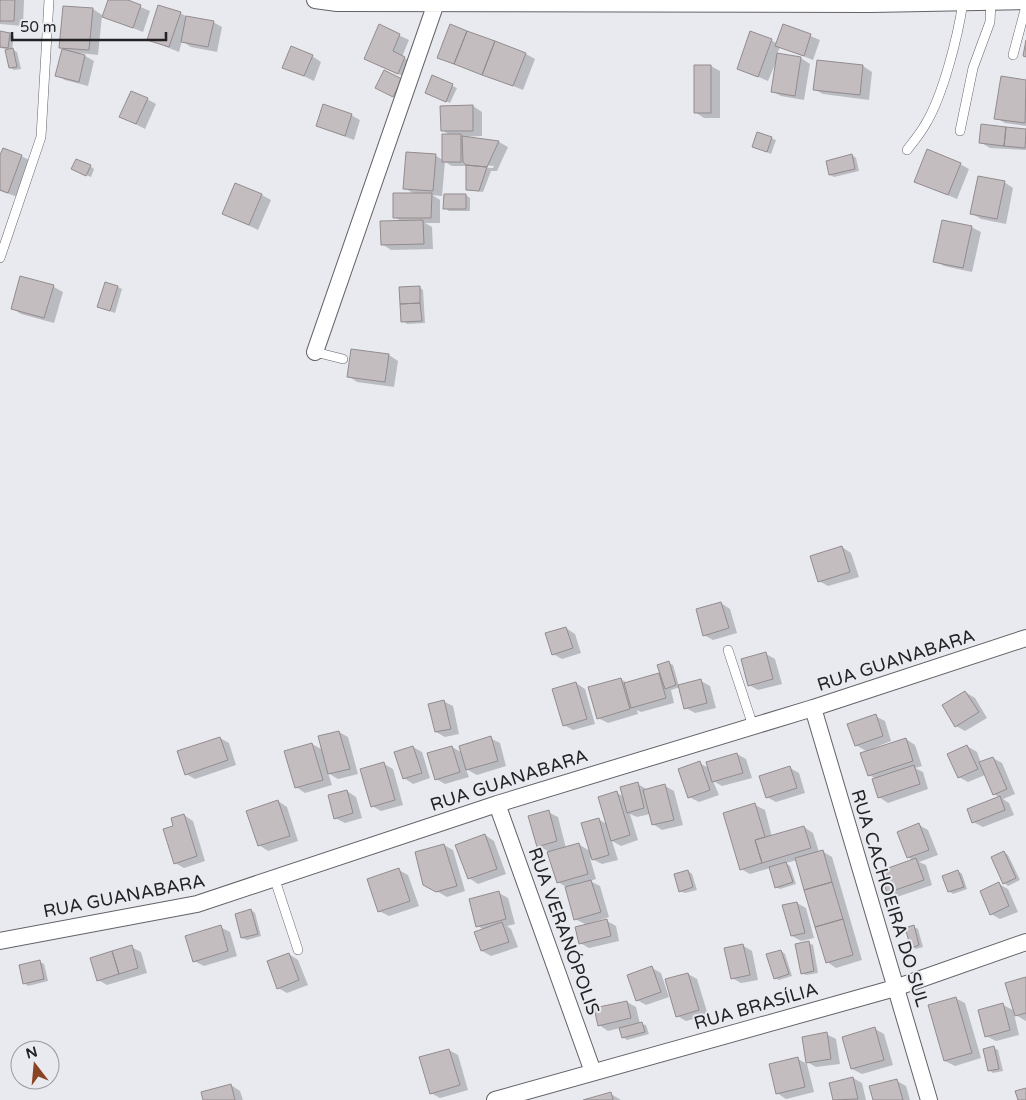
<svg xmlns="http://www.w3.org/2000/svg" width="1026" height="1100" viewBox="0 0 1026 1100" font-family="'Varela Round',sans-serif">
<rect width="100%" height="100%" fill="#e9eaf0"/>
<path fill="#0003" fill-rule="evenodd" d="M0,0H24L23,26L0,24Z
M109,0H124L150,11L143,32L104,17Z
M93,9L102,15L98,55L80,53L94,61L88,86L65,80L56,75L63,49L60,47Z
M180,13L188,17L213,22L222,27L217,52L191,47L182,41L179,52L149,40Z
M784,25L820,40L813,60L780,47L777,54L801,58L810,64L804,100L781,96L772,91L778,57L768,81L739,69L771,40L778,44Z
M379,26L409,40L402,57L414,63L407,78L365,59Z
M0,32L14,36L12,49L17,52L21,69L14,70L10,68L11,50L0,48Z
M526,54L535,59L523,90L439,57Z
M312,56L321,62L314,81L284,67Z
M818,61L863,66L872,72L869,100L823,94L814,89Z
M695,66H711L720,71V118H704L695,112Z
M433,77L457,88L450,103L431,95Z
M1002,77L1026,81V126L1005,123L996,118Z
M147,99L156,104L145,129L121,117Z
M473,106L482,112V136L458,137L499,142L508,147L497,171H491L483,192L468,190V166H452L445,162L442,196L432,195L440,200V223H425L432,227L433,249L391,250L382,244L403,222L394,217L415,194L404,188L436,156L443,160L453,137L442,130ZM472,164L494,166L493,168L472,167Z
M351,115L360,120L354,140L317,126Z
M982,125L1026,130V150L990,148L980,142Z
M771,138L776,140L771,154L754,147Z
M852,155L856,158L859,171L834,177L830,175Z
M21,156L31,161L18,197L0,191V159Z
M960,164L969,169L957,199L916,182Z
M90,166L94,169L91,177L77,171Z
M1004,182L1013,188L1006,224L981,219L971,213Z
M262,195L271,200L258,230L224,214Z
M445,195H466L470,198V211H449L445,208Z
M971,227L981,232L972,272L944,266L935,261Z
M21,277L54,287L63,292L54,323L21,314L12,308Z
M118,287L122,289L115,313L98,307Z
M419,287L423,290L425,323L407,324L403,321Z
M389,355L398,361L394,387L357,382L348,376Z
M842,547L851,553L859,577L828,586L819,581Z
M721,603L730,609L737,633L713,640L704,635Z
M566,628L575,634L581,653L562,659L553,654Z
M766,654L775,659L782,684L758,690L749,685Z
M669,663L673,665L679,686L701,681L710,686L716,708L695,713L686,708L680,687L671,690L674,703L641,712L637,710L638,714L608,723L598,718L621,679L627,683L659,674L662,676Z
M576,683L585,689L595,724L573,730L564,725Z
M965,692L975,698L987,718L965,731L956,726Z
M443,701L453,706L459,734L445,737L436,732Z
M875,716L885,721L891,741L866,751L856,745Z
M339,732L348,737L358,774L338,779L328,773L332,785L305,793L296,787L312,744L323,750Z
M220,738L229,743L236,765L195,779L186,774Z
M490,738L500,743L506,766L477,775L466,769L469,777L445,784L436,779L452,747L463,753Z
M906,739L915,745L922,766L915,768L923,772L928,789L888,803L879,797L876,779L869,775Z
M967,746L977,752L981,763L993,758L1002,763L1015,794L1003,799L1009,803L1014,815L983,827L973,822L1000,798L994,794L985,775L968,782L959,777Z
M413,747L422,752L430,778L413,784L404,778Z
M737,754L746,759L752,778L722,786L713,781L719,795L699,802L689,797L699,763L709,768Z
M384,764L393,769L403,805L381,811L372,806Z
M790,768L799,773L805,793L776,802L767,797Z
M638,784L648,790L665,786L674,791L683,825L662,830L653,824L650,814L637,817L630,814L638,840L621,846L612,841L618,860L602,864L590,858L596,879L590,881L600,886L609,917L594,922V924L607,921L616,926L619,941L589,948L580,943L587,925L575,919L566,887L558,882L548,851L538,846L548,812L558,817L566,848L578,844L590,851L598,819L607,824L617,793L624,797Z
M347,791L356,797L362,818L345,823L335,818Z
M278,801L287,807L298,841L268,851L259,845Z
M755,805L765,810L772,837L804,827L813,833L819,852L822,851L832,857L862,960L836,968L827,962L797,860L786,863L790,866L796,884L780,889L776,887L770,868L750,874L741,869Z
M184,815L193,821L205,861L184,868L175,863V827Z
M919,825L928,830L938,855L919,862L926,865L932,885L897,897L888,892L914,861L908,857Z
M485,835L494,841L506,874L478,884L469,878Z
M444,845L453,850L465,891L447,897L424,884Z
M1004,852L1008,855L1020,880L1008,886L1004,883Z
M399,870L408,875L419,906L389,916L379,911Z
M688,871L692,874L697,890L685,893L680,891Z
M958,871L962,874L967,889L953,894L949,891Z
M999,884L1008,889L1018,912L1000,919L991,914Z
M499,893L508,898L515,924L507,926L511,929L518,947L491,956L482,951L484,930L478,926Z
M797,903L806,908L814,938L801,941L792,936Z
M251,910L255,913L261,936L247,940L242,938Z
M220,927L230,932L237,956L204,966L194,961Z
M914,927L918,929L923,947L916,949L912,947Z
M809,943L813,945L818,973L806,975L802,973Z
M742,945L752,951L758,980L741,983L732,978Z
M131,947L141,952L147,973L107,985L98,980Z
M781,951L785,954L792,976L779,980L775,978Z
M289,954L298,960L308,985L287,993L278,988Z
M40,962L44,964L48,981L28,986L24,983Z
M652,968L661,973L669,997L646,1005L637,1000Z
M688,974L697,979L708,1015L686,1021L677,1016Z
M1026,978V1021L1014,1014L1019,1035L996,1041L986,1036L1003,1005L1015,1011Z
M955,998L965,1003L981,1058L955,1066L945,1061Z
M627,1002L636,1007L640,1024L646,1025L649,1034L627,1040L623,1037L620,1028L608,1031L599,1025Z
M875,1029L884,1034L893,1065L862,1074L852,1069Z
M826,1034L836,1039L840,1064L816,1067L807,1062Z
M994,1048L998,1050L1003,1071L993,1073L989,1070Z
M449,1050L458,1055L468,1090L440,1098L431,1093Z
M798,1059L807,1064L814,1092L786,1099L777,1093Z
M853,1078L862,1083L866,1100H834L830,1083Z
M897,1081L906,1086L910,1100H874Z
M231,1085L240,1091L243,1100H204Z
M611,1094L621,1100H588Z"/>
<path fill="#c4bdc0" stroke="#938c8e" d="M0,0H15L14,21H0Z
M108,0H128L141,5L133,28L102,17Z
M158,5L181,12L169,47L147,40Z
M63,6L93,8L89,50L59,48Z
M186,16L214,21L208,47L181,42Z
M379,24L400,34L393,51L405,57L398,74L364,59Z
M450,24L467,31L454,64L437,58Z
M783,24L811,34L804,56L775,46Z
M0,31L10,33L8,48L0,47Z
M467,31L495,41L482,75L454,64Z
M750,31L772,39L758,77L737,69Z
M1026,40V57L1023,56Z
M495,41L526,53L513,86L482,75Z
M291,46L313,55L304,76L282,68Z
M13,48L17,67L9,68L5,50Z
M62,49L85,55L79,82L55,76Z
M777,53L801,57L795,96L771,92Z
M817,60L863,65L860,95L813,90Z
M694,65H711V113H694Z
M384,70L402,79L393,97L375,88Z
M432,75L453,84L446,102L425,93Z
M1001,76L1026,80L1025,123L994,119Z
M131,91L148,98L136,124L119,117Z
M323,104L352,114L345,136L316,126Z
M473,105V131H441L440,106Z
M981,124L1006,127L1004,146L979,143Z
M1006,127L1026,129L1025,148L1004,146Z
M757,132L772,137L767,152L752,147Z
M442,134H461V162H442Z
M462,136L499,141L487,167L466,165L463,162Z
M3,148L22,155L8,193L0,190V155Z
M927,149L961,163L948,195L914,182Z
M406,152L436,154L433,191L403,189Z
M852,154L855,169L829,175L826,161Z
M76,159L91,165L86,176L71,169Z
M466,165L487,167L479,191L466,190Z
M978,176L1005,181L997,219L970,214Z
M235,183L262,194L249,225L222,214Z
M393,193H432L431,218H393Z
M444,194H466V209H443Z
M423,220L424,244L381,245L380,221Z
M942,220L972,226L963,268L933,262Z
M20,276L54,285L44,318L11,309Z
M105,282L118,286L110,311L97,307Z
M420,286V303L400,304L399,287Z
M420,303L422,321L401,322L400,304Z
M351,349L389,354L385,382L347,377Z
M842,546L850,572L818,582L810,556Z
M721,602L729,628L703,636L696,609Z
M566,627L573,648L552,655L545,633Z
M766,652L773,679L748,686L741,659Z
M669,661L676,685L665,689L657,665Z
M659,673L666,698L631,708L624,683Z
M621,678L630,709L597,719L588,687Z
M701,679L707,703L684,709L678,685Z
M576,682L587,719L563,726L552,689Z
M965,691L979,712L955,727L942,705Z
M444,700L451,729L435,732L428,704Z
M876,714L883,736L855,746L847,724Z
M339,731L350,769L328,774L318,736Z
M491,736L498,761L466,770L459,746Z
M220,737L228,760L185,775L177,751Z
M906,738L913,761L868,776L860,753Z
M312,743L323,780L295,788L284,751Z
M967,745L978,769L958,778L947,754Z
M413,746L422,773L403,779L394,752Z
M452,746L460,772L435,780L427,753Z
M737,753L743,773L712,782L706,762Z
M993,757L1007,789L993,795L979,762Z
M700,761L710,790L688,798L678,769Z
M384,762L395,800L371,807L360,769Z
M914,765L920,784L878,798L872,779Z
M790,766L797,788L766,798L759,776Z
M638,782L644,808L627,813L620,787Z
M665,784L674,820L652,825L643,790Z
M347,790L353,813L334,819L328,795Z
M617,791L630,835L611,841L598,797Z
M1000,796L1005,810L972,823L967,809Z
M278,800L290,836L258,846L246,811Z
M755,803L765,837L755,840L762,863L740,870L723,813Z
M549,810L557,841L537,847L528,816Z
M184,814L197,856L174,864L163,829L173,826L171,818Z
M599,818L609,855L592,860L581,823Z
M919,823L929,850L907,858L897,832Z
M804,826L811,848L762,863L755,840Z
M485,834L497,869L468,879L455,845Z
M579,843L588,874L557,883L547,852Z
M444,844L457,886L436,892L423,885L415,852Z
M823,850L832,882L804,890L795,858Z
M1004,851L1016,878L1003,884L991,857Z
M916,858L924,880L887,893L880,871Z
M786,862L793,882L775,888L769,867Z
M399,868L410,901L378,912L367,879Z
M688,870L693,887L679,892L674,874Z
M958,870L964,887L948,892L942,876Z
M591,880L601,912L574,920L565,887Z
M832,882L843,919L815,927L804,890Z
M999,882L1009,906L990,915L980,891Z
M499,891L506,919L476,927L469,899Z
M797,902L805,933L791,936L782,905Z
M251,909L258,934L241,938L235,914Z
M607,919L611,936L579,944L575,927Z
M843,919L853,955L826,963L815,927Z
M502,922L509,942L481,951L474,932Z
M221,925L228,951L193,962L185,936Z
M914,925L919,945L911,948L905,928Z
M809,941L814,971L801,974L795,944Z
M743,944L750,975L731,979L724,948Z
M132,945L138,968L119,974L112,951Z
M781,950L789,974L774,979L766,954Z
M112,951L119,974L97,981L90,958Z
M289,953L299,980L277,989L267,961Z
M40,960L44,979L23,984L19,965Z
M652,966L661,992L636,1001L627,975Z
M688,973L699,1010L676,1017L665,979Z
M1026,977V1013L1015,1016L1005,983Z
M956,997L972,1053L944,1061L928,1005Z
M627,1001L631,1018L598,1026L594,1008Z
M1003,1003L1010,1030L985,1037L978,1010Z
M642,1022L645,1032L622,1038L619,1028Z
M875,1027L884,1060L851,1069L842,1037Z
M827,1032L831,1059L806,1063L802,1037Z
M994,1046L999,1069L988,1071L983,1049Z
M449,1049L460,1085L430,1094L419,1057Z
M798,1057L805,1087L776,1094L769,1064Z
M853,1077L858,1099L833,1100L829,1083Z
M897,1079L903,1100H873L869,1086Z
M231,1084L235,1100H203L201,1092Z
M1026,1088V1100H1018L1015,1091Z
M611,1092L613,1100H583Z"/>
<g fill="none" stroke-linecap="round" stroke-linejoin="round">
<g stroke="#626368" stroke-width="10">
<path id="service" d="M1013,55L1026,6
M960,131L973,68L990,22L991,1
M907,150C913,142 920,134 925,125C943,96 958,36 963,2
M0,258L41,137L49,0
M315,352L343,359
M728,650L753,726
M275,880L298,950"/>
</g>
<g stroke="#626368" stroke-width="18">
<path id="minor" d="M315,0L337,3L871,4L1026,1
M315,352L436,3
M813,708L929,1100
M497,804L593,1072
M0,941L197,904L497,804L813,708L1026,638
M495,1100L895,988L1026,942"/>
</g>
<use href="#service" stroke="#fff" stroke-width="9"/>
<use href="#minor" stroke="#fff" stroke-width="16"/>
</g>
<g text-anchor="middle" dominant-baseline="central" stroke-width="4" stroke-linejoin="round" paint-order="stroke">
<g font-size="18" fill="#222325" stroke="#e9eaf0">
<text transform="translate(896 660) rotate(-18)">RUA GUANABARA</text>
<text transform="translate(509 780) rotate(-18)">RUA GUANABARA</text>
<text transform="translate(124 896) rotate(-11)">RUA GUANABARA</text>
<text transform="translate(890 898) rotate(73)">RUA CACHOEIRA DO SUL</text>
<text transform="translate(564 931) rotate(70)">RUA VERANÓPOLIS</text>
<text transform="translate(756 1006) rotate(-16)">RUA BRASÍLIA</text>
</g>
</g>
<g transform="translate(35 1065) rotate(344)"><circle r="24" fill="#e9eaf0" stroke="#999a9f"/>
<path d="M0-4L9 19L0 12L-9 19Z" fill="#8b4423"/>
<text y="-8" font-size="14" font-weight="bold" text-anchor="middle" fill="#222325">N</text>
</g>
<path d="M12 32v8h154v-8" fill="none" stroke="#222325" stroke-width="2.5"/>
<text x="20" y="32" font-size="15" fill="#222325" stroke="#e9eaf0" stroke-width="4" paint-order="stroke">50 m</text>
</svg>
